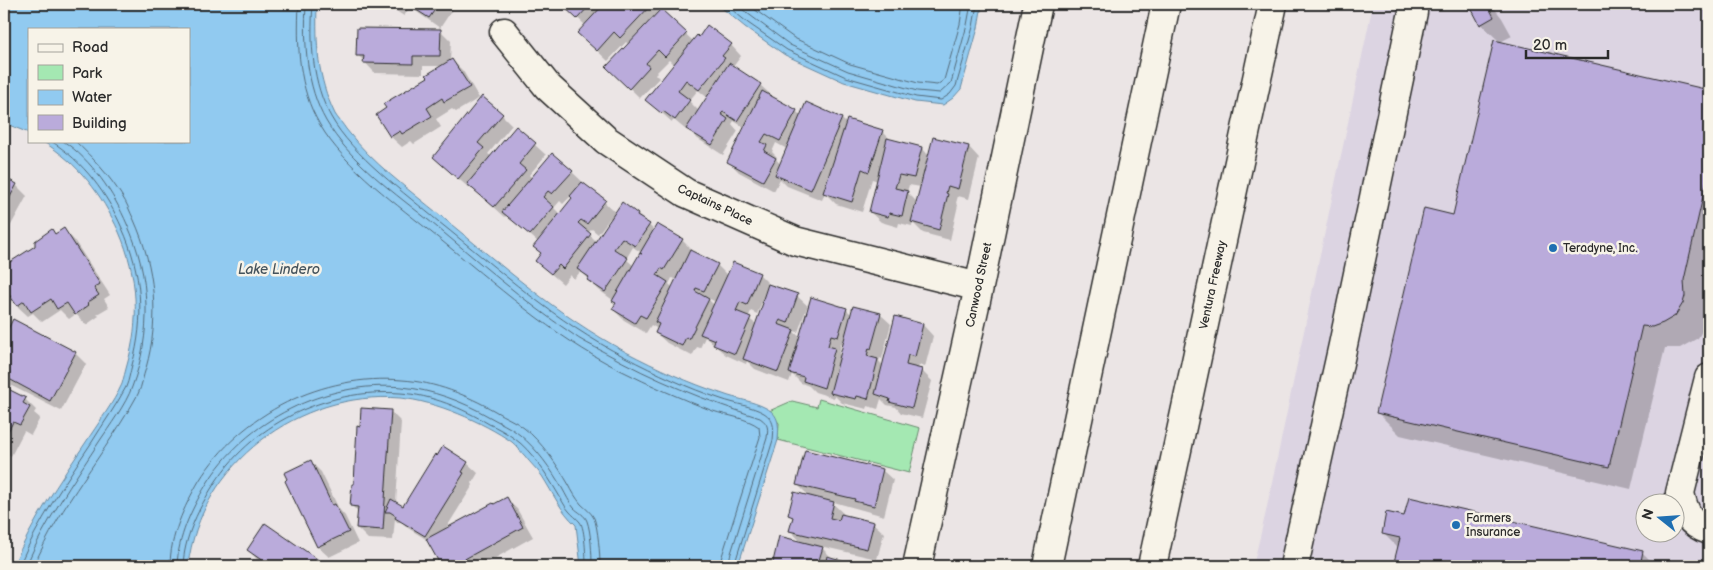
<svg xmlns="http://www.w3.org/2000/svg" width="1713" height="570" viewBox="0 0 1713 570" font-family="'Balsamiq Sans',sans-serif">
<rect width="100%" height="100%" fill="#ebe5e5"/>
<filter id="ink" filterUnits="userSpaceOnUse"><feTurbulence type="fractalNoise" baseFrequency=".02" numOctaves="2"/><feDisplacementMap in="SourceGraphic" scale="10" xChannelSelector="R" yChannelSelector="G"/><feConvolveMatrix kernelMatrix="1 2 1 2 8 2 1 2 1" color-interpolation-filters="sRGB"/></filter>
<g filter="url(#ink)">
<path fill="#dcd4e2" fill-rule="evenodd" d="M1373,4H1709V566H1253L1265,516ZM1646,502H1676V532H1646Z"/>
<path fill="#a4e8b2" stroke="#688a6e" d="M819,399L920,428L909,473L778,440L779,423L769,411L792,401L817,407Z"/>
<path fill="#91caf0" stroke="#688aa1" d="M4,4H317C316,44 317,77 335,114C338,119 343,124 346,129C372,163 408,189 441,216C500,264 558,316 626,352C657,368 689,383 723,394C736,399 753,401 766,408C780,415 779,427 778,440L738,566H581L576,525C560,510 554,495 542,476C537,469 530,463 525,456C521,452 517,446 512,442C483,422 435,401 400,398C299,390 200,464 188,566H13C32,522 59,482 86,442C97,425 114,402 122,384C124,378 125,371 127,365C140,321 138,275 119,232C101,193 79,164 42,141H189V29H29V133L4,123Z
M717,4H982L978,28L961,89L953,98L943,105L915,102L844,82L785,55L745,27Z"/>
<path fill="#0003" fill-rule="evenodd" d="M385,4H450L454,7L440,28L410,7L404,16Z
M563,4H654L693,41L731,45L741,56L733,67L760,85L771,95L770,97L796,111L801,116L842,119L847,124L882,131L892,141L922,148L929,156L934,139L969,147L979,158L969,199L958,196L956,203L958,205L950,240L923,233L913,223L912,226L899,223L898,227L881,222L870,212L878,181L872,179L862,212L836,204L825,193L822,200L787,186L780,179L774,191L739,172L728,161L745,128L734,121L732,124L738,131L723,155L698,139L687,128L686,130L674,120L672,122L647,100L674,65L669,60L655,74L659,78L640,98L608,67L629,45L626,42L608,61L589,43L585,25ZM698,90L708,98L699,111L689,101ZM776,143L787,149L781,165L776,159L777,157L772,152ZM909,185L921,187L917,202L907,192Z
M1470,4H1491L1502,18L1512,36L1500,42L1481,24Z
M440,30L451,41L450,62L452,60L463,71L479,98L456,112L452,109L436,119L441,127L414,144L411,141L402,147L391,137L378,115L443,66H423V74L375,73L358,55Z
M1495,42L1709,92V289L1706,304L1707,319L1705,326L1698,338L1680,348H1665L1631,489L1400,435L1377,412L1454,216Z
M502,115L512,125L488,154L491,156L516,128L546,155L529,175L532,178L572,172L616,213L622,204L638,215L655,231L682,240L692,250L691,252L717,265L728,276L759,274L770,285L797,296L809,307H807L798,332L793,331L801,338L846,309L852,315L880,314L891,324L882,359L880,358L879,361L883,366L923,325L933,336L925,367L919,365L918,369L921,370L932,381L922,418L901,413L896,407L887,405L881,399L878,409L868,406L867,409L842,403L835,396L834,398L815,392L809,386L801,383L792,374L789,382L755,369L747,361L746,364L726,355L705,337L700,348L697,347L692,356L667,343L656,333L658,329L651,325L646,333L624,320L613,309L617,303L599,290L581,271L574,279L570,275L563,284L536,261L542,254L538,242L507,215L505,217L471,186L469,188L445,167ZM571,196L573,198L560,214L554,208L560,201L563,204ZM610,218L612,220L597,242L588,233L592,229L598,234ZM633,247L642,253L634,266L626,259ZM672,278L676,280L673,288L669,284ZM706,297L716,302L715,306ZM762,302L765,303L757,325L748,318L751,311L757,314ZM841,344L844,345L841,356L839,354Z
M4,178L16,185L27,196L4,238Z
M64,230L74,240L110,295L104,299L109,307L97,314L99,316L86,325L76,314L69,319L60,310L42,322L33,313L28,316L4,294V264L8,261L11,263Z
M4,248L8,253L4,261Z
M14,321L75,353L86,364L61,411L4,382V339Z
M4,388L25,399L36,410L34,413L40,418L31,435L24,431L11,456L4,452Z
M391,412L401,422L396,503L403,508L467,463L478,473L472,483L473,485L445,530L506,499L517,509L533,537L481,566H443L429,541L408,528L402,522H397L395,519L393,540L368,539L357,528L359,513L352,506L361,428Z
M311,462L321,472L339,509L345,516L358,543L329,557L318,547L286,481Z
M882,470L893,480L884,516L830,501L844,514L843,516L873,523L884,533L877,559L820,546L833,559L861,566H773L780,538L803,544L791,531L794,519L790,515L811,498L798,485Z
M266,525L320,562L324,566H267L259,561L248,550Z
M1383,533L1642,552L1656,566H1394L1398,548Z"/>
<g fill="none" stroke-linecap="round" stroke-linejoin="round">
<path stroke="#546b7a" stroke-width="1" d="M299,4C297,45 298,88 320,125C345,168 398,205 437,237C495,284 552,336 620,370C650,385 681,399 713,411C728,416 747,418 759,427L760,437L721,559L720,566
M306,4C304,43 306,86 326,121C349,161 397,195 432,223C478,261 522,300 571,333C581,341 593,346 604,352C654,380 706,401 760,418C769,424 768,429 767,438L727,566
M313,4C310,42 312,83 331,117C352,155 406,194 439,222C499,270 556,322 625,357C656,373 688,388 721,399C735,404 752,406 764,413C775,420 774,429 773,440L734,566
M725,4L748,23L787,50L846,77L916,97L941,100L950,94L956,86L973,27L977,4
M735,4L790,45L848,71L917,91L940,93L951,83L967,25L971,4
M747,4L794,38L850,64L918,83L937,85L944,80L960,24L963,4
M19,566C38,522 65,482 92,442C103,424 116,406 126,387C129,380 130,372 132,365C145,319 142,272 122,228C107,194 84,162 51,141
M26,566C45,522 73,482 99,442C109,427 126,404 132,387C152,334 151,276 127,224C114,194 92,160 63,141
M34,566C60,504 106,453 138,394C142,386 143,376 146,368C160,318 155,267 134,220C130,212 127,203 122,196C109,175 93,158 75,141
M170,566C170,536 184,507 199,481C241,413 323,373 402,380C435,382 467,395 495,411C504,417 516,421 524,428C541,441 558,466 569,485C572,491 576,498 581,504C585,508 591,512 594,518C598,528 600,554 600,566
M177,566C178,537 191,510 206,485C245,420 326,380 402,387C432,390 462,401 488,416C498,422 511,427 520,435C537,449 551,469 562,488C566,495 569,502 574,508C578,512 585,515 587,521C591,532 592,554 592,566
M183,566C184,539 197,512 211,489C250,424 326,388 400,393C432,395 462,408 489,424C498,428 507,433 515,439C531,450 547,475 557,492C561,498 564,506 569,511C572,515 577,518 580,522C585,528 586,558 586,566"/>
</g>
<path fill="#baabdb" stroke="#2b2b2b" d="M407,4H439L429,18Z
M561,4H591L577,19Z
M604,4H652L620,38L614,32L597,51L577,33Z
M1469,4H1487L1494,17L1480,25Z
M661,9L687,33L665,57L658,50L646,63L649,67L629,89L606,67Z
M707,25L732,44L722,56L725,58L699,90L686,80L678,91L690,100L675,120L663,111L661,113L645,100L697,35L699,37Z
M357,28L441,29L440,56H413V64L363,63L364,56H356Z
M1494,40L1709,90V170L1684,280L1685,296L1683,303L1675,316L1663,323L1652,327L1642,326L1609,467L1376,413L1424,208L1453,215Z
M452,59L470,87L444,102L442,98L427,108L432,116L402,134L400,131L390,137L376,115L386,108L383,104L428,77L426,75Z
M729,63L761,84L737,121L723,112L721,114L728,119L712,145L686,129Z
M762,91L797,110L780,141L766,134L761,142L767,145L764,151L776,158L763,181L727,162Z
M482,96L503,114L478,143L484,148L458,179L433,157Z
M806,102L842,118L811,190L775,175Z
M847,119L883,130L869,172L862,169L852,202L823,193Z
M516,126L536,143L519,164L526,170L494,207L467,184Z
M933,137L969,146L958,189L948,186L946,193L948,194L939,230L911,222Z
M887,138L922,147L914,178L899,175L895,188L908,191L902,216L889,213L888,217L869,212Z
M552,153L573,171L552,194L548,191L543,197L554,207L530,235L502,212Z
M4,177L17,184L4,208Z
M582,182L606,200L587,224L581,220L578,223L591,234L563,269L559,265L551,274L535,261L541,253L533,247L572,198L570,196Z
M622,202L638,214L637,216L650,224L635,246L622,238L614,249L628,258L605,292L587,280L589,277L577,269Z
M657,224L683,239L664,270L661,268L657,275L668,282L646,318L640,315L635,323L612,309L616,303L612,301L640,253L642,254L640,253Z
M64,228L100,284L94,288L99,295L87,303L89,305L75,315L67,303L57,309L51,299L31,312L24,301L17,306L8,293L4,296V263L9,259L10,262L35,246V241L52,229L55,234Z
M690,250L718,264L704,291L696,288L695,291L709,299L689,339L686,337L682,346L655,333L659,324L655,322Z
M733,262L760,273L747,305L740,302L736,311L751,317L735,354L713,345L715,340L700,334Z
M768,284L798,294L788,323L780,320L778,324L794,330L778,372L743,359L763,303L762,302Z
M811,297L847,308L838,337L831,335L828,346L835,348L824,388L803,381L804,377L789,373Z
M853,306L881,313L871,349L869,348L867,356L878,359L868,399L857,396L856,399L830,393Z
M895,316L923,324L915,357L908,355L906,365L922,369L912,408L889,402L890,399L875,394Z
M13,319L76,352L50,401L9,379V381L4,378V337Z
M4,387L26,398L23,403L30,407L20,425L13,422L4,439Z
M361,408L391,410L383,530L356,528L358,507L350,506L352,484H354L357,426L360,427Z
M443,446L468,462L462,472L464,473L425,536L395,518L396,516L390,512H385L391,499L403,506L435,454L437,456Z
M805,450L883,469L874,506L854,501L855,499L796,485Z
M311,460L332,505L335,504L349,532L317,547L285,481L287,479L284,473Z
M794,492L834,502L830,518L839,520L841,514L874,522L867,549L789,531L793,517L788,515Z
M507,497L523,527L452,566H441L426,539L493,503L494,504Z
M1409,497L1643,551L1640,566H1393L1400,538L1382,534L1386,512L1404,516Z
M265,523L320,561L317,566H270L247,550Z
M779,536L823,547L819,560L826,561L827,556L863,566H772Z"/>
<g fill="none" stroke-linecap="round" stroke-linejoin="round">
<g stroke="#2b2b2b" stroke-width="31">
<path id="minor" d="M504,32L548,87L606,140L686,193L795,241L979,287
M1709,378L1680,493C1684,512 1689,524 1709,530
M917,566L979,287L1038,4
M1294,566L1343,345L1413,12V4"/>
</g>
<g stroke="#2b2b2b" stroke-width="31">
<path id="highway" d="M1047,566L1166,4
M1152,566L1273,4"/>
</g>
<use href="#minor" stroke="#f7f3e8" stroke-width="28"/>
<use href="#highway" stroke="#f7f3e8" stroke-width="28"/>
</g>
</g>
<g fill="#1f6fb2" stroke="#f7f3e8" stroke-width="2">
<circle cx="1553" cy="248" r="5"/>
<circle cx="1456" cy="525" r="5"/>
</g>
<g text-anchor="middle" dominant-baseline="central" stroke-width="5" stroke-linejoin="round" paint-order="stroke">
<g font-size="12" fill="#2b2b2b" stroke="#f7f3e8">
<text transform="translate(715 205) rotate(25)">Captains Place</text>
<text transform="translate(979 285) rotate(-78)">Canwood Street</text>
<text transform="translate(1213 285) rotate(-78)">Ventura Freeway</text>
</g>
<g font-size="12" fill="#2b2b2b" stroke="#f7f3e8" text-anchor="start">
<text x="1563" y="248">Teradyne, Inc.</text>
<text x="1466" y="518">Farmers<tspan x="1466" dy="14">Insurance</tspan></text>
</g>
<g font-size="14" font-style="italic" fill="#44535c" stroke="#f7f3e8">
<text x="279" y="269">Lake Lindero</text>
</g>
</g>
<rect width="1713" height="570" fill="none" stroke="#f7f3e8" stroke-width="20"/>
<rect x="10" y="10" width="1693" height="550" fill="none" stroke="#2b2b2b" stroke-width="2" filter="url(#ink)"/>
<rect x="28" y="28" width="162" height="115" fill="#f7f3e8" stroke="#a5a39c"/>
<rect x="38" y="44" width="25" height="8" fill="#f7f3e8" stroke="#a5a39c"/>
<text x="72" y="52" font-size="15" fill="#2b2b2b">Road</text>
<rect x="38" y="65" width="25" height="15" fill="#a4e8b2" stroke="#a5a39c"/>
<text x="72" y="78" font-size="15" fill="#2b2b2b">Park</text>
<rect x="38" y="90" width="25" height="15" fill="#91caf0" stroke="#a5a39c"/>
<text x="72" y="102" font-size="15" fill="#2b2b2b">Water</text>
<rect x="38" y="115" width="25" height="15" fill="#baabdb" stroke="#a5a39c"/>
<text x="72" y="128" font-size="15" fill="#2b2b2b">Building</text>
<g transform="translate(1660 518) rotate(287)"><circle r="24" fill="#f7f3e8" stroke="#a5a39c"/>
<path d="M0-4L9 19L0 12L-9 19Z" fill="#1f6fb2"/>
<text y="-8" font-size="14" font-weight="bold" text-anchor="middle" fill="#2b2b2b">N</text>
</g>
<path d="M1526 50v8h82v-8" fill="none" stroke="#2b2b2b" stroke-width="2.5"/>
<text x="1533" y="50" font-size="15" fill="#2b2b2b" stroke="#f7f3e8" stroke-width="4" paint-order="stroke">20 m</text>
</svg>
